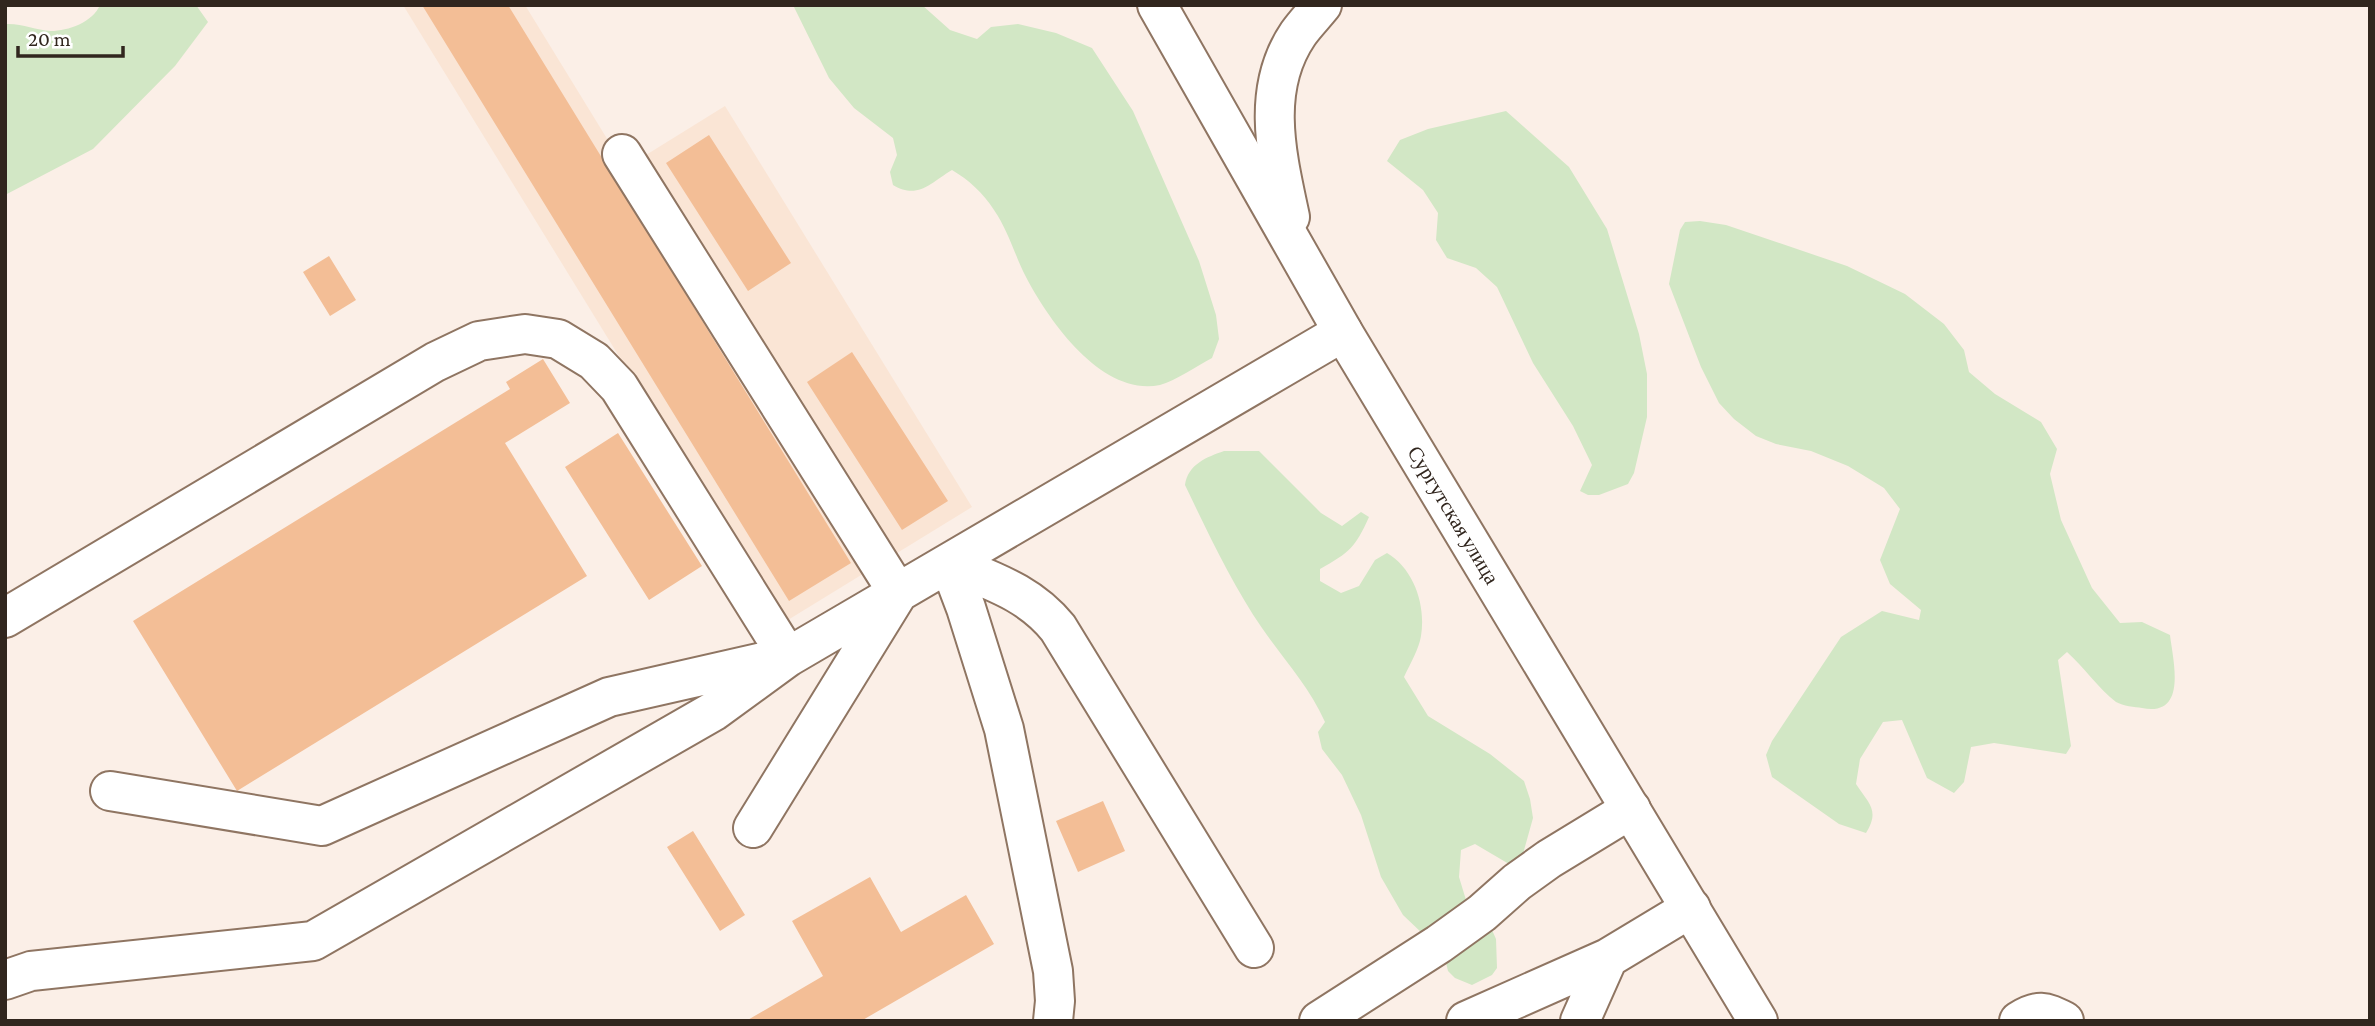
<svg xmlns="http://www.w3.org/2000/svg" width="2375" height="1026" viewBox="0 0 2375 1026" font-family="'Crimson Pro',serif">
<rect width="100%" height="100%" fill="#fbefe7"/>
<path fill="#fae5d5" d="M403,5H525L625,168L725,106L972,507L783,623Z"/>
<path fill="#d2e7c5" d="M100,5H196L208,22L175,66L93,149L5,195V24C22,23 35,30 51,31C68,31 93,22 100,5Z
M793,5H922L950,30L977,39L991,27L1018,24L1056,33L1092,48L1133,111L1199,261L1216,315L1219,339L1212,358C1197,366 1175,381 1160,385C1102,397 1049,321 1026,277C1015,256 1008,230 994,210C983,193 969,180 952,170C930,183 918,200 893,185L890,172L897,155L893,138L854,108L829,78Z
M1506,111L1569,167L1607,229L1639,334L1647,374V417L1634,473L1628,484L1599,495H1588L1580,491L1592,465L1573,426L1533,363L1497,287L1476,268L1447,258L1436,240L1438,213L1423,190L1387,161L1400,140L1428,129Z
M1700,221L1726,225L1847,266L1905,294L1944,324L1964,350L1969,372L1995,394L2041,422L2057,449L2050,474L2061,520L2092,588L2120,623L2142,622L2170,635C2173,661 2188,717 2142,708C2135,707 2123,706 2116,702C2098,688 2084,667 2067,652L2058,660L2071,746L2066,754L1994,743L1971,747L1964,782L1954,793L1927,778L1902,720L1883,722L1860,759L1856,784C1869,804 1880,810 1866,833L1839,824L1772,777L1766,755L1772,741L1841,637L1882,611L1919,620L1921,610L1890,584L1880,560L1900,509L1884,488L1848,466L1811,451L1776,444L1756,436L1734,419L1719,403L1701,367L1669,284L1680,230L1685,222Z
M1224,451H1259L1321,513L1342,526L1361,512L1369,517C1355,548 1350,552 1320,569V581L1341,593L1359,586L1375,560L1387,553C1414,569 1426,605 1421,636C1419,649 1410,664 1404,677L1428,716L1490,754L1524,781L1530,799L1533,818L1521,861L1509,864L1475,844L1461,850L1459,877L1466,900L1487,919L1496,939L1497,968L1492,975L1472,985L1455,978L1448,971L1444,954L1403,915L1381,877L1361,815L1342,775L1322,749L1318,732L1325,722C1309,686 1284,660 1262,628C1233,586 1207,531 1185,485C1188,464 1207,457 1224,451Z"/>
<path fill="#f3be96" d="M422,5H508L851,563L789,601Z
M709,135L791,263L748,291L666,163Z
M329,256L356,300L330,316L303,272Z
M852,352L948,501L902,530L807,382Z
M543,359L570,403L505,443L587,576L237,791L133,621L510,389L506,382Z
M618,433L702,566L649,600L565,467Z
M1103,801L1125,851L1078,872L1056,821Z
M693,831L745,915L720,931L667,847Z
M870,877L901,932L966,895L994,944L861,1021H746L823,976L792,921Z"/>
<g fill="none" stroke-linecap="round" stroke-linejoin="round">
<g stroke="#8f7562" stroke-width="42">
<path id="minor" d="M622,154L898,593L753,828
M949,563C991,581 1029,592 1058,628L1254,948
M949,563L966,608L1004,729L1053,971L1055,1001L1053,1021
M5,618L435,362L479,341L525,334L558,339L594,361L619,387L788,657L1343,332
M110,791L322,826L609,697L772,660
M5,980L31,971L313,941L714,711L788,657
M1319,1021L1439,944L1482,913L1517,882L1549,859L1631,809
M1466,1021L1608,958L1691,908
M1580,1021L1608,958
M2019,1021C2038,1009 2044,1011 2064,1021"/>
</g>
<g stroke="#8f7562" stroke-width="42">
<g id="major">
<path id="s1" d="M1157,5L1343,332L1758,1021"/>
<path d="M1290,217C1277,156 1260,90 1298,34C1305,24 1314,15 1322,5"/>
</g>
</g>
<use href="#minor" stroke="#fff" stroke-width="38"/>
<use href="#major" stroke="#fff" stroke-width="38"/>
</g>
<g text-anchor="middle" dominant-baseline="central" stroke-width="7" stroke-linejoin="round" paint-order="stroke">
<g font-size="21" fill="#31261e" stroke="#fff">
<text stroke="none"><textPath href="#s1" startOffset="590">Сургутская улица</textPath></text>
</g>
</g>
<rect width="2375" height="1026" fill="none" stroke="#31261e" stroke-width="14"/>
<path d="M18 46v10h105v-10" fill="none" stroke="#31261e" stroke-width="3.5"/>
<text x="28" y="46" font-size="21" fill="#31261e" stroke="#ffffff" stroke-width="5" paint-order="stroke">20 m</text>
</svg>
